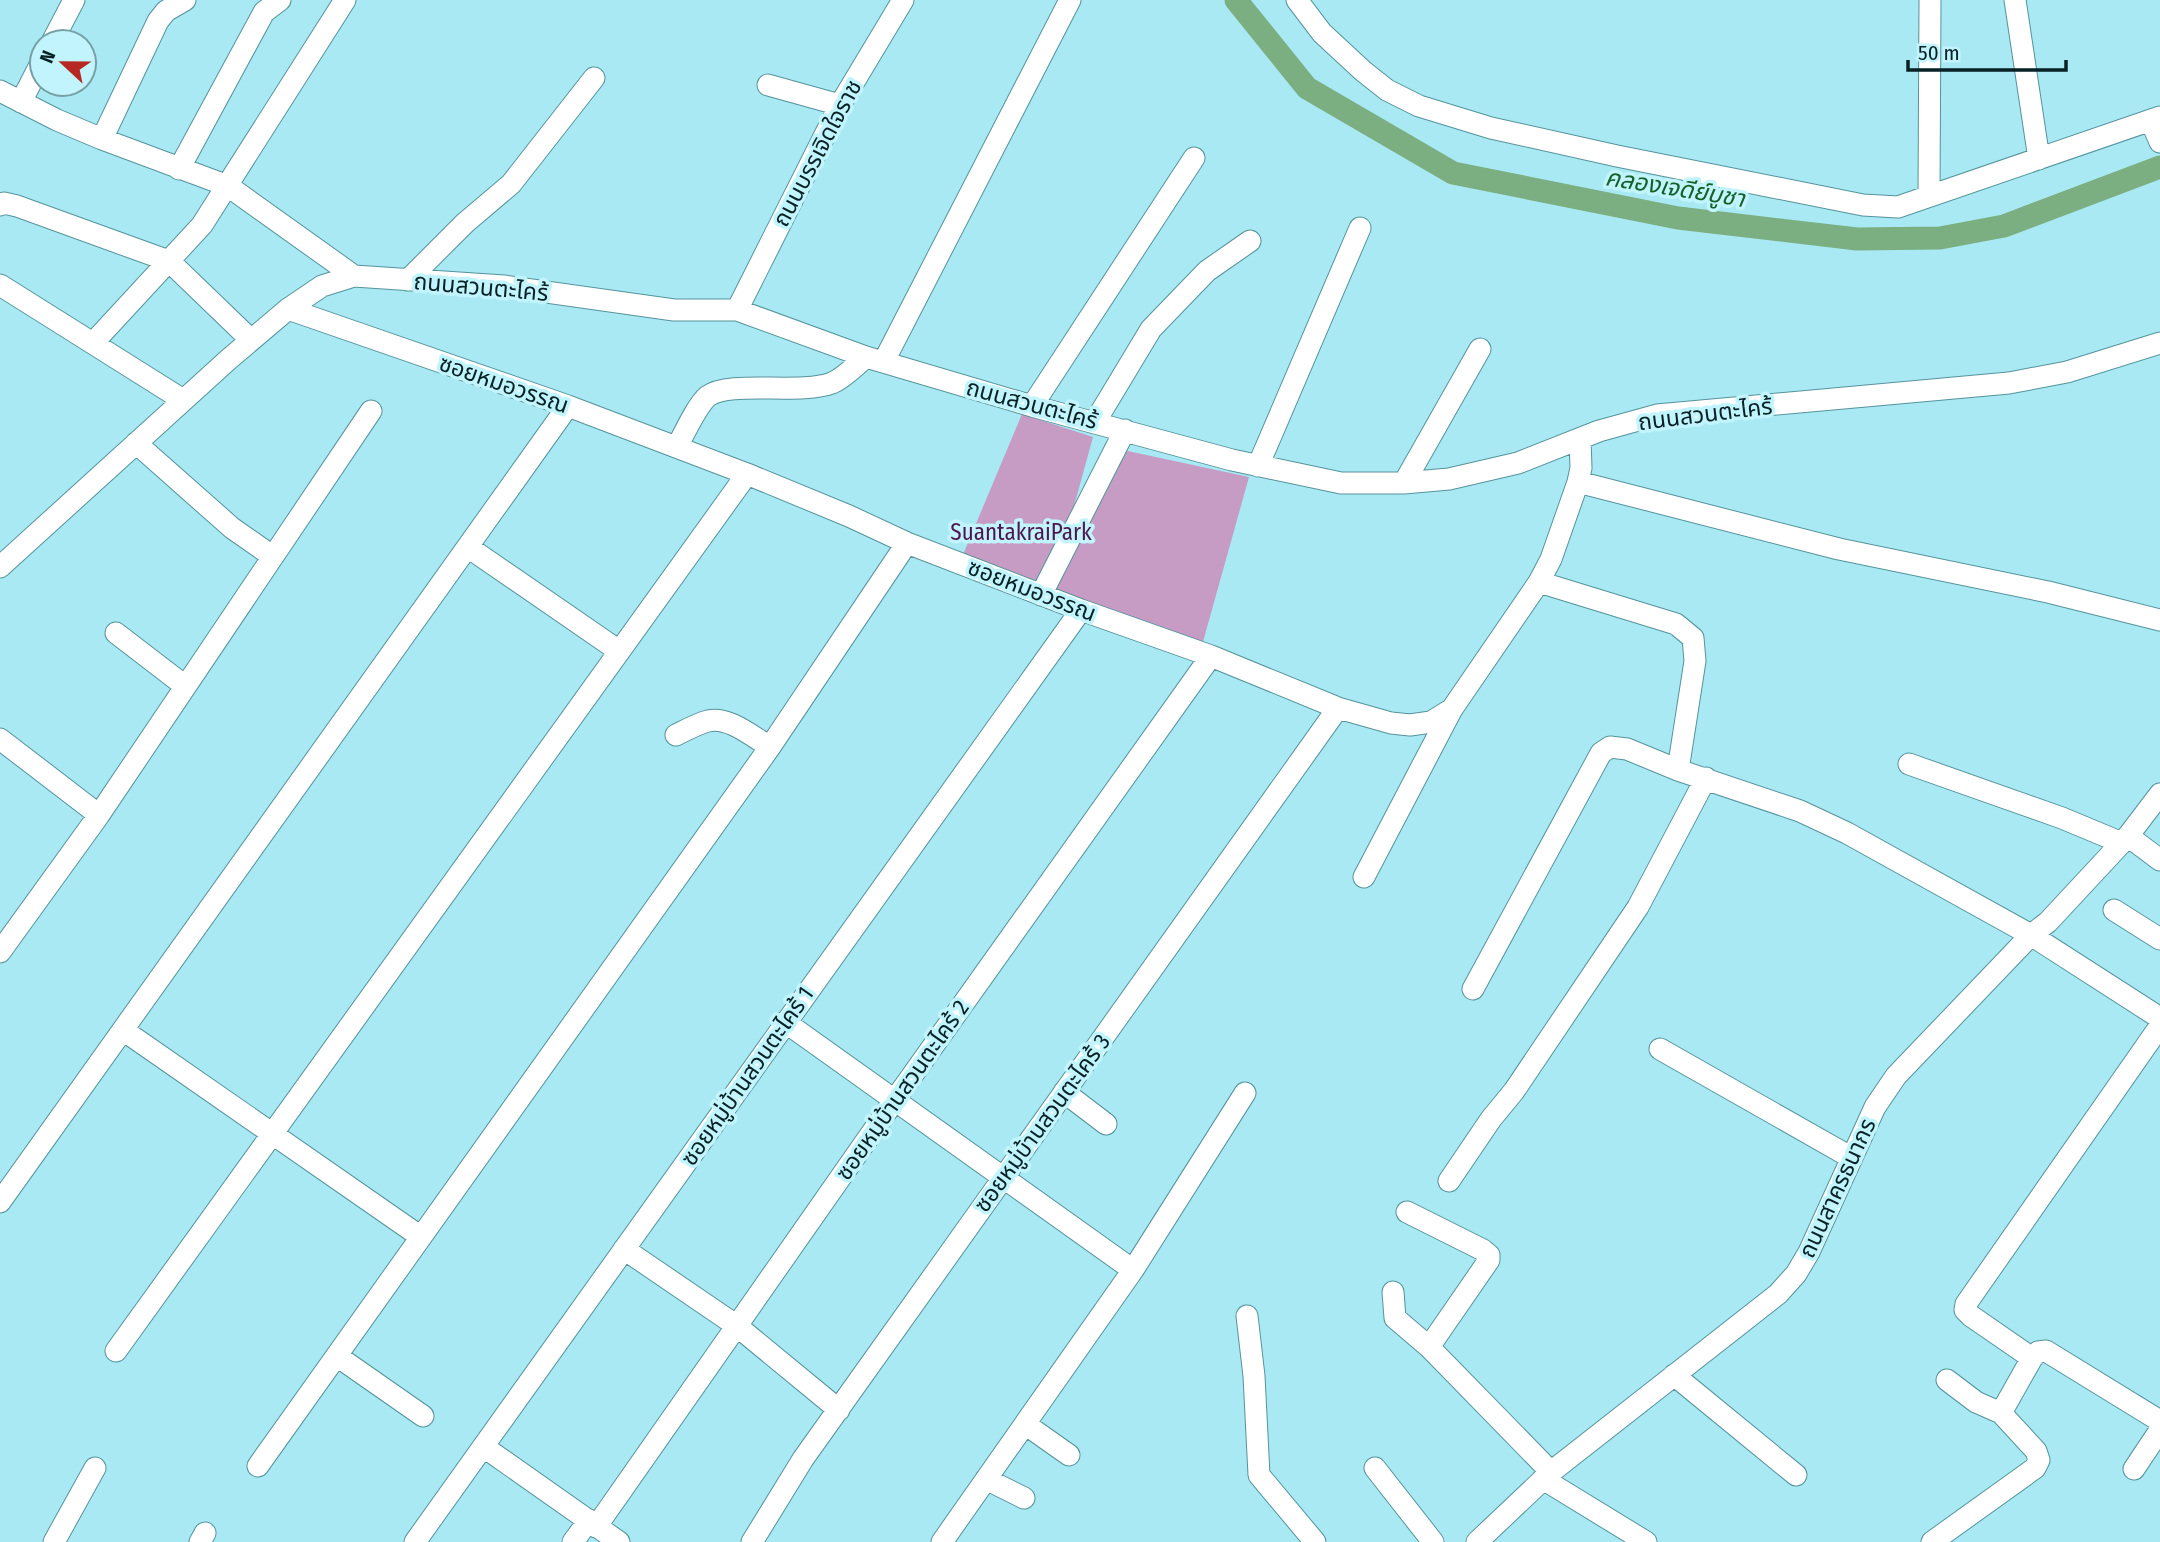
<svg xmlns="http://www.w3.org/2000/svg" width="2160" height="1542" viewBox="0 0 2160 1542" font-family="'Fira Sans Condensed','Noto Sans Thai',sans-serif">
<rect width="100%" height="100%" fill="#a9e9f3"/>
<path fill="#c69bc4" d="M1022,414L1093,437L1052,586L1123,450L1249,477L1201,649L962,557Z"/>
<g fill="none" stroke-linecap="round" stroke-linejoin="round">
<path stroke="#7bae81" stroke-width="23" d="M1236,0L1307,88L1453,173L1678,218L1857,239L1940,238L2004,226L2160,167"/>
<g stroke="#55939c" stroke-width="23">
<path id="minor" d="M1297,0L1322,33L1363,71L1387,90L1419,106L1491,128L1617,156L1863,205L1898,207L2160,117
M2015,0L2039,159
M52,42L74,0
M768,85L840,105
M0,91L57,120L102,139L228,186L354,276
M21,102L42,61
M2151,121L2160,142
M102,139L158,21L166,11L185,0
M179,169L264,12L280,0
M1929,196L1930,0
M0,205L4,203L17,206L169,261L251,340
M408,280L465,223L511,184L594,78
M0,285L183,400
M288,309L568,406L747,474L849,516L907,543L1081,610L1211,656L1338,708L1391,723L1410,725L1431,722L1452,709L1539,582L1551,559L1578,482L1581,468L1580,439
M737,310L840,105L903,0
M93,343L202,225L345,0
M884,361L1070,0
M1032,406L1194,158
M1095,422L1151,329L1207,271L1250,241
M136,443L232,528L272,556
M677,447C684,434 697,405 708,396C730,380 800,395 832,383C844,378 856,365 866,357
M1258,466L1360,228
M1578,482L1839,549L2048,592L2160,620
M1404,483L1480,349
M468,547L619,651
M0,567L229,359L288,309L322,286L354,276L504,286L674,310H737L866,357L1032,406L1232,460L1341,483H1404L1449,479L1518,463L1599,431L1657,415L2009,383L2067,372L2160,343
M1539,582L1676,624L1693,638L1695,661L1678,770
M1041,595L1125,430
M116,633L185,686
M676,735C686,730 697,724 708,721C729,716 753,737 770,747
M0,739L99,815
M1909,764L2062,818L2122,843
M2128,836L2160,860
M1364,877L1452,709
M2114,910L2160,939
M0,952L99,815L371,411
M1473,989L1601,753L1610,747L1627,749L1678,770L1800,811L1847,833L2031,935L2160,1018
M785,1022L1133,1270
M2160,1026L1966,1304L1965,1310L1971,1316L2032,1358L2038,1352L2046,1351L2160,1421
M123,1030L421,1237
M1660,1049L1852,1158
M1064,1092L1106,1124
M1449,1181L1491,1119L1514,1091L1638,907L1706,778
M0,1202L568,406
M1407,1212L1483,1250L1489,1255V1260L1429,1347L1551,1472
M624,1249L737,1326L839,1410
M1393,1292L1395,1318L1429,1347
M1247,1316L1254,1376L1259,1475L1315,1542
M116,1351L747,474
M337,1356L423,1416
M1674,1375L1796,1475
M1947,1380L1976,1402L2001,1413
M1025,1424L1069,1455
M484,1447L619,1542
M258,1466L770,747L907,543
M1375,1468L1433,1542
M2134,1469L2160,1430
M986,1479L1024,1498
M1543,1479L1646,1542
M596,1527L894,1101L1211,656
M54,1542L95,1468
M200,1542L205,1533
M415,1542L1081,610
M573,1542L589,1520
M752,1542L803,1459L1338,708
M942,1542L1133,1270L1245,1093
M1477,1542L1551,1472L1778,1294L1796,1274L1809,1252L1875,1107L1896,1076L2031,935L2048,922L2128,836L2160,794
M1932,1542L2035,1468L2039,1460L2036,1451L2001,1413L2032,1358"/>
</g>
<use href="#minor" stroke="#fff" stroke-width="21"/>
</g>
<g text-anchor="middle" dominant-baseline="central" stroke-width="7" stroke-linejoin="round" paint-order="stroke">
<g font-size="23" fill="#072125" stroke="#c1f4fc">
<text transform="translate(817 153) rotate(-62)">ถนนบรรเจิดใจราช</text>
<text transform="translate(481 287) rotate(5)">ถนนสวนตะไคร้</text>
<text transform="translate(504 384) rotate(19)">ซอยหมอวรรณ</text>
<text transform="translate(1032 404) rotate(15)">ถนนสวนตะไคร้</text>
<text transform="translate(1705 414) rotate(-7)">ถนนสวนตะไคร้</text>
<text transform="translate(1032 590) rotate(21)">ซอยหมอวรรณ</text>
<text transform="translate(747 1076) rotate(-55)">ซอยหมู่บ้านสวนตะไคร้ 1</text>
<text transform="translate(902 1090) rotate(-55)">ซอยหมู่บ้านสวนตะไคร้ 2</text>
<text transform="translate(1042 1123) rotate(-54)">ซอยหมู่บ้านสวนตะไคร้ 3</text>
<text transform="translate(1837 1188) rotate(-65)">ถนนสาครธนากร</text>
</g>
<g font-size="23" fill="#501650" stroke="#c1f4fc">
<text x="1021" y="532">SuantakraiPark</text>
</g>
<g font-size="24" font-style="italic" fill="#136129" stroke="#c1f4fc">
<text transform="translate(1675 188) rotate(9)">คลองเจดีย์บูชา</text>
</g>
</g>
<g transform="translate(63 63) rotate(292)"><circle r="33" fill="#c1f4fc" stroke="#77a0a6" stroke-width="2"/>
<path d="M0-5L12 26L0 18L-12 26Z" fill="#b72822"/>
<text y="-10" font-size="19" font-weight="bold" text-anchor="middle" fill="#072125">N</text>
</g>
<path d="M1908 60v10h158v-10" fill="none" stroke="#072125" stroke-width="3.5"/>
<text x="1918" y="60" font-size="21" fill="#072125" stroke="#c1f4fc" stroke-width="5" paint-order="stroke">50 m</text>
</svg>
